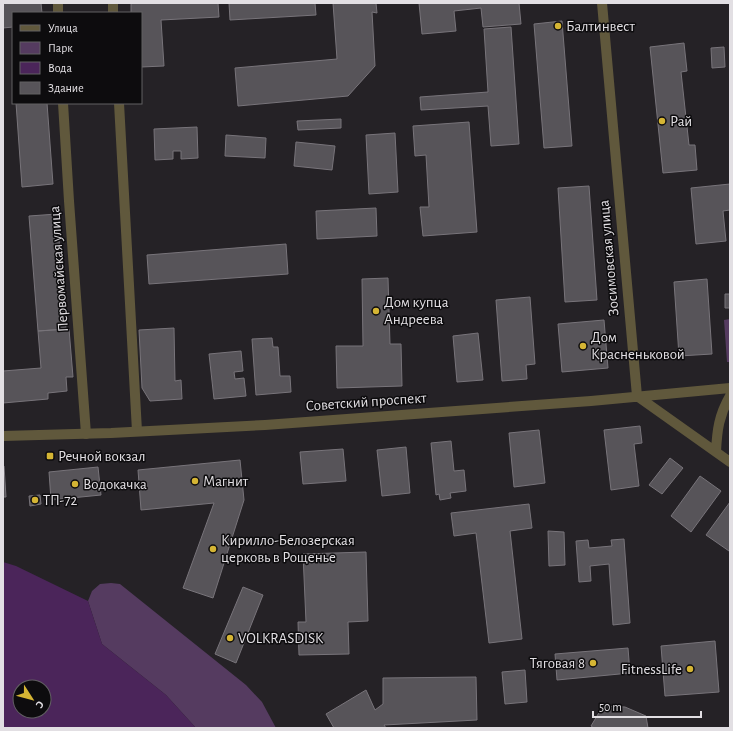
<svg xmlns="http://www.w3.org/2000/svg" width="733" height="731" viewBox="0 0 733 731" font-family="'Alegreya Sans',sans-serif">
<rect width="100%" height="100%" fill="#252226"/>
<path fill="#553b60" d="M730,319V362H727L724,320Z
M111,583L120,584L246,685L262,702L276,728H196L166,695L102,644L88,601L92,591L100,584Z"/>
<path fill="#4b255a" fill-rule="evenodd" d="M3,562L16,566L88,601L102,644L166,695L196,728H3ZM20,687H44V711H20Z"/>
<path fill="#575459" stroke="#78747a" d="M3,3H41L42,13H13V31V27L3,28Z
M131,3H218L219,17L161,20L164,66L141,67V13H131Z
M229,3H315L316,15L230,20Z
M333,3H376L377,13L372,12L375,66L348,96L238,106L235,68L337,59Z
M419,3H519L521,24L483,27L481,8L454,11L456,31L422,34Z
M562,21L572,146L544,148L534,24Z
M511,27L519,144L491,146L488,106L421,110L420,97L488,92L484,29Z
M684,43L687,71L681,72L689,145H695L697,170L663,173L650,47Z
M724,47L725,67L712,68L711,48Z
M16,103H47L53,184L22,187Z
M341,119V128L298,130L297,121Z
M469,122L477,232L423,236L420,207H429L426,155L415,156L413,126Z
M197,127L198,158L181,159V151H173V159L155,160L154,129Z
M395,133L398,192L369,194L366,135Z
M226,135L266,138L265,158L225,156Z
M296,142L335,146L332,170L294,166Z
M730,184V210L723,211L726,241L696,244L691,188Z
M589,186L597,300L565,302L558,188Z
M376,208L377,236L317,239L316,211Z
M57,214L66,329L38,331L29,216Z
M286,244L288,274L149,284L147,255Z
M388,278L390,344H401L402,386L337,388L336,346H363L362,279Z
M707,279L712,354L679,356L674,282Z
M725,294H730V308H725Z
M530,297L535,364L526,365L527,379L502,381L496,300Z
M604,320L608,368L562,372L558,324Z
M174,328L175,381L181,380L182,399L150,401L142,388L139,330Z
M69,329L73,377H66L67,391L48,393V399L3,403V371L41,368L38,331Z
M478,333L483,380L457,382L453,336Z
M272,338L273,347H278L280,376H290L291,392L256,395L252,339Z
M241,351L243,371L234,372L235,379L244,378L246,396L214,399L209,354Z
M640,426L642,443L634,444L639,486L611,490L604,430Z
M539,430L545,483L514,487L509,433Z
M451,441L454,471L464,470L466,491L450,493L451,498L440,500L439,494L436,495L431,443Z
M406,447L410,493L382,496L377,450Z
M343,449L346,481L303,484L300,452Z
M670,458L683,468L662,494L649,485Z
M240,460L244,500L213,598L183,588L214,503L141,510L138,470Z
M3,466H4L6,497H3Z
M98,467L101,495L51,500L49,472Z
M700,476L721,491L691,532L671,516Z
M40,495L41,504L30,506L29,496Z
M730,502V550L729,551L706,535Z
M529,504L532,528L510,531L522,639L489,643L476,533L454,536L451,513Z
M548,531L564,532L565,565L549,566Z
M624,539L630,623L613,625L609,564L590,566L591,581L579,582L576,541L588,540L589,548L612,546L611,540Z
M366,552L368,621L348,622L349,654L299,655L298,622H306L303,554Z
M243,587L263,595L236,663L215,654Z
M715,641L719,692L665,696L661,646Z
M628,648L630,673L557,680L555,654Z
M525,670L527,702L505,704L502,672Z
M476,677L477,720L384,725L386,728H334L326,714L366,690L375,710L383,704V678Z
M603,706L625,707L646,716L648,728H594L591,726Z"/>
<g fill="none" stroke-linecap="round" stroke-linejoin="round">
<path stroke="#60583c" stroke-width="10" d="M58,3V13
M113,3V13
M63,103L69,201L86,434
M119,103L137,431"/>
<path stroke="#60583c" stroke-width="10" d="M602,3L637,396
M637,396L730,462
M3,436L111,433L265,425L591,401L730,388
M716,452C717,430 719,415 730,396"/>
</g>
<g fill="#d5b534" stroke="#0d0c0e" stroke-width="1.5">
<circle cx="558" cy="26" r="4"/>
<circle cx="662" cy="121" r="4"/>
<circle cx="376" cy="311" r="4"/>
<circle cx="583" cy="346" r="4"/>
<rect x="46" y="452" width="8" height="8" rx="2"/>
<circle cx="195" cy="481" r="4"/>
<circle cx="75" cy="484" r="4"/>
<circle cx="35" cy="500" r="4"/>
<circle cx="213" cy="549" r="4"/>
<circle cx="230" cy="638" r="4"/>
<circle cx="593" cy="663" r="4"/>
<circle cx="690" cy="669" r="4"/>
</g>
<g text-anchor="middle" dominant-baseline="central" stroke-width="3" stroke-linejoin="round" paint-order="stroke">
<g font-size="15" fill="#e2dfe3" stroke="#0d0c0e" text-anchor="start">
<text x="566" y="26">Балтинвест</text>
<text x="670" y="121">Рай</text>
<text x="384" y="302">Дом купца<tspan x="384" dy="17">Андреева</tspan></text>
<text x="591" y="337">Дом<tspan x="591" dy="17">Красненьковой</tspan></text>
<text x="58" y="456">Речной вокзал</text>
<text x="203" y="481">Магнит</text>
<text x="83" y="484">Водокачка</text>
<text x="43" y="500">ТП-72</text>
<text x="221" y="540">Кирилло-Белозерская<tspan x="221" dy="17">церковь в Рощенье</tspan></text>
<text x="238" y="638">VOLKRASDISK</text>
<text x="585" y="663" text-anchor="end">Тяговая 8</text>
<text x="682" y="669" text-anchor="end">FitnessLife</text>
</g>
<g font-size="15" fill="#e2dfe3" stroke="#0d0c0e">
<text transform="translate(609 258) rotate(-95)">Зосимовская улица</text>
<text transform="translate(59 269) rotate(-94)">Первомайская улица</text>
<text transform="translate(366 402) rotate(-4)">Советский проспект</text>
</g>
</g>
<rect width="733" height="731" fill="none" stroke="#e2dfe3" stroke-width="8"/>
<rect x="12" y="12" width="130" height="92" fill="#0d0c0e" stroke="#626063"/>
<rect x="20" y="25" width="20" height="6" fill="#60583c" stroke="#626063"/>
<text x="48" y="32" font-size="12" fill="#e2dfe3">Улица</text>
<rect x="20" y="42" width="20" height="12" fill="#553b60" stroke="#626063"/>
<text x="48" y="52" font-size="12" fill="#e2dfe3">Парк</text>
<rect x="20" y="62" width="20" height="12" fill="#4b255a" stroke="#626063"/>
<text x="48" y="72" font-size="12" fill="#e2dfe3">Вода</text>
<rect x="20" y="82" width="20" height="12" fill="#575459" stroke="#626063"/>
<text x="48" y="92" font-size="12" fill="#e2dfe3">Здание</text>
<g transform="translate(32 699) rotate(126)"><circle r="19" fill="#0d0c0e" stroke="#626063"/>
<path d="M0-3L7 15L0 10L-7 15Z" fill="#d5b534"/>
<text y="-6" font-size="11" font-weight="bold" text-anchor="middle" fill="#e2dfe3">С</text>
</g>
<path d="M593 711v6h108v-6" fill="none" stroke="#e2dfe3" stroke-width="2"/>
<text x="599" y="711" font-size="12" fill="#e2dfe3" stroke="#0d0c0e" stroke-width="3" paint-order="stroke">50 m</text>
</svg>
